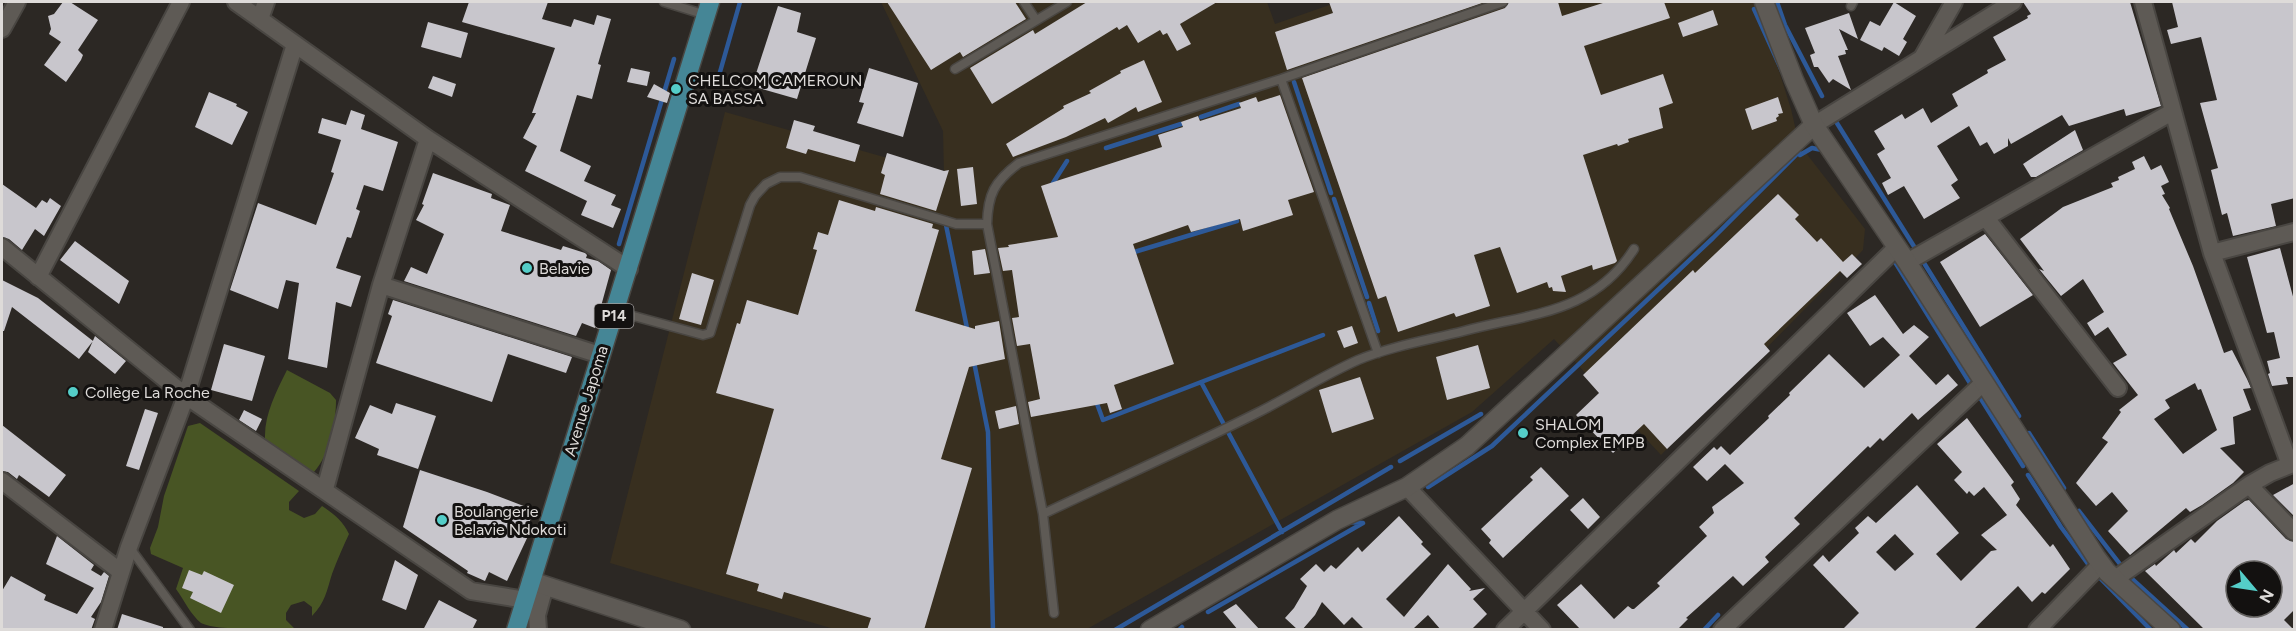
<svg xmlns="http://www.w3.org/2000/svg" width="2296" height="631" viewBox="0 0 2296 631" font-family="Figtree,sans-serif">
<rect width="100%" height="100%" fill="#2c2824"/>
<path fill="#382f1f" d="M881,2H1267L1275,24L1338,2H1757L1791,109L1799,144L1865,229L1863,250L1661,455L1554,339L1472,412L1087,629H834L610,563L725,112L944,174L943,131Z"/>
<path fill="#485524" d="M287,370L330,393L336,400C336,423 330,454 314,472L307,471L265,439C264,415 276,392 287,370Z
M200,423L299,491L289,502V510L304,518L315,514L322,506C334,514 343,521 349,534C343,547 337,560 332,574C327,590 325,603 312,616V607L304,601L291,605L286,613V620L295,629C274,629 216,631 201,623C191,615 184,600 176,589L183,568L151,554L150,548L158,527L164,496L188,426Z"/>
<g fill="none" stroke-linecap="round" stroke-linejoin="round">
<path stroke="#2d5998" stroke-width="4.5" d="M1777,2L1785,25L1822,96
M1754,9L1782,71
M1294,82L1331,193
M716,86L740,2
M1201,117L1239,104
M1835,120L1915,248
M1106,148L1181,124
M1800,155L1812,148L1822,150
M1053,183L1067,161
M1334,199L1367,297
M945,220L968,333
M619,244L674,59
M1131,253L1237,221
M1895,262L1973,388
M1924,263L2019,416
M1369,303L1378,331
M974,362L988,432L993,630
M1201,382L1282,532
M1981,399L2023,466
M1096,401L1103,420L1323,335
M2029,433L2064,488
M1400,461L1481,414
M2028,475L2061,527L2088,564
M1428,487L1492,446L1713,238L1799,152
M2079,511L2123,568
M2100,578L2150,629
M2131,578L2188,630
M1208,612L1363,523L1348,522
M1115,630L1391,467
M1179,630L1182,627
M1704,630L1718,615"/>
</g>
<path fill="#c8c6cc" fill-rule="evenodd" d="M63,2H70L98,20L78,50L83,55L81,60L66,82L44,65L61,42L49,34L51,29L48,16L54,14Z
M469,2H548L542,19L571,27L574,19L594,25L597,15L611,19L598,64L601,65L592,99L577,95L560,151L591,166L584,181L616,195L611,205L621,209L613,228L581,215L587,201L525,171L537,146L523,138L536,113H532L555,48L462,22Z
M887,2H1015L1026,19L963,57L960,52L931,70Z
M1087,2H1217L1180,24L1191,44L1177,51L1167,33L1163,35L1160,30L1138,43L1127,25L1119,30L1117,27L992,104L970,68L1033,30L1035,34Z
M1329,2H1485L1287,70L1275,32L1333,13Z
M1509,2H1558L1562,16L1606,2H1664L1670,18L1584,46L1601,95L1663,74L1673,103L1659,108L1663,128L1628,139L1629,142L1618,146L1617,144L1583,155L1617,261L1615,263L1593,270L1592,265L1561,276L1566,292L1553,291L1552,287L1549,288L1547,282L1517,293L1500,247L1474,255L1490,306L1456,317L1454,313L1398,332L1386,296L1378,299L1302,78L1505,8Z
M1894,2L1916,16L1903,39L1907,42L1899,56L1884,47L1882,51L1860,40L1870,21L1880,26Z
M2023,2H2130L2161,106L2126,116L2124,109L2069,126L2062,115L2011,144L2008,138V146L1994,154L1987,142L1980,146L1969,126L1937,146L1958,180L1951,185L1960,198L1924,219L1904,186L1888,195L1882,183L1891,178L1877,154L1885,149L1874,131L1902,114L1905,119L1923,108L1931,123L1958,106L1952,94L1988,73L1987,70L2006,60L1993,37L2028,18L2027,16L2031,14Z
M2172,2H2295V198L2271,204L2276,226L2233,236L2227,213L2222,215L2211,170L2218,168L2200,103L2217,100L2201,37L2171,44L2167,30L2178,27Z
M778,6L801,13L797,32L816,38L797,99L752,86Z
M1713,10L1718,25L1683,37L1678,23Z
M1849,13L1858,39L1839,29L1848,50H1845L1846,54L1838,56L1851,90L1833,79L1829,83L1818,67H1814L1810,55L1815,53L1805,28Z
M428,22L468,33L461,58L421,47Z
M1144,60L1162,102L1138,112L1136,107L1108,123L1105,118L1066,137L1013,157L1006,144L1064,108L1063,106L1091,93L1089,91L1121,73L1120,71Z
M631,68L650,72L647,86L627,82Z
M869,68L918,83L903,137L857,123L864,103L859,102Z
M433,76L456,84L452,97L428,88Z
M654,84L670,93L667,103L647,97Z
M209,92L237,104L236,106L248,112L232,145L195,127Z
M1280,95L1314,192L1288,200L1293,215L1243,231L1240,219L1191,232L1188,225L1133,244L1174,364L1114,385L1122,409L1110,413L1107,403L1031,417L1028,402L1040,399L1030,344L1017,346L1012,318L1019,317L1012,270L1003,271L998,248L1009,247L1008,245L1058,237L1041,186L1162,147L1158,135L1183,127L1181,122L1198,116L1200,121L1241,108L1239,103L1256,97L1258,102Z
M1778,97L1783,113L1778,114L1779,116L1776,118L1777,121L1752,130L1745,109Z
M351,110L365,115L361,129L398,142L383,191L364,185L356,209L360,211L351,238L347,237L336,268L361,276L351,307L336,302L327,368L288,359L299,283L286,280L278,309L230,290L258,203L316,225L334,173L331,172L341,140L318,133L322,118L346,125Z
M794,120L815,126L813,131L860,145L855,162L808,149L806,154L786,148Z
M2075,130L2083,150L2036,177H2031L2023,164Z
M887,153L944,171L949,170L936,211L880,194L885,175L881,173Z
M2144,156L2151,170L2161,165L2169,182L2161,186L2165,194L2162,195L2170,208L2169,209L2193,266L2224,353L2232,350L2247,379L2251,388L2243,389L2251,410L2233,417L2235,444L2220,448L2244,472L2233,483L2202,505L2190,512L2186,508L2130,555L2108,531L2128,511L2112,492L2096,506L2076,483L2108,442L2102,438L2121,412L2119,410L2138,395L2113,363L2127,355L2108,327L2095,336L2087,323L2104,312L2083,279L2061,296L2039,269L2044,271L2020,239L2063,207L2113,187L2111,183L2119,180L2118,177L2135,169L2132,162ZM2195,383L2198,390L2201,389L2217,430L2183,454L2154,419L2170,408L2165,400Z
M973,167L977,204L961,206L957,169Z
M433,173L492,194L491,198L510,205L501,231L561,250L563,246L585,253L587,255L586,258L598,261L611,270L595,328L582,323L576,336L404,281L411,267L427,274L444,234L416,220L424,205L422,204Z
M2,184L36,208L42,200L47,203L50,198L61,206L44,236L35,229L22,250L9,239L2,237Z
M1778,194L1799,215L1795,219L1817,242L1821,238L1843,262L1852,254L1862,264L1847,278L1840,271L1764,344L1770,351L1667,449L1644,424L1613,453L1576,415L1599,393L1583,375L1693,270L1695,273Z
M839,200L875,211L876,207L933,224L932,228L939,230L915,311L975,329V326L999,321L1005,359L969,367L941,459L972,468L924,630H867L871,618L784,592L782,599L757,591L759,584L726,574L774,409L716,393L737,323L740,324L747,300L798,315L817,250L813,249L818,232L828,235Z
M1985,234L2033,295L1980,327L1940,262Z
M75,241L129,281L119,304L60,260Z
M2280,248L2295,304V377H2286L2288,384L2272,386L2268,374L2270,373L2267,361L2280,358L2274,332L2267,333L2247,257Z
M985,249L990,273L974,275L972,251Z
M692,273L714,280L701,325L679,319Z
M2,280L38,298L93,341L79,359L12,307L4,331H2Z
M1875,295L1903,334L1914,325L1929,337L1909,356L1936,385L1948,374L1958,385L1918,420L1912,413L1883,441L1880,438L1870,448L1868,446L1794,518L1800,524L1765,557L1769,562L1743,586L1733,576L1686,618L1688,619L1677,630H1581L1557,605L1581,584L1614,619L1628,606L1632,609H1634L1660,586L1657,583L1707,536L1699,527L1714,513L1712,507L1744,483L1725,464L1707,481L1693,467L1714,447L1717,450L1721,446L1730,455L1769,418L1768,416L1790,395L1789,393L1829,354L1864,388L1900,355L1883,337L1870,346L1847,313Z
M393,300L572,357L566,373L508,354L492,402L376,363L392,316L388,314Z
M1352,326L1358,343L1344,348L1337,331Z
M95,336L126,361L115,374L88,352Z
M224,344L265,356L252,401L211,390Z
M1478,345L1490,388L1447,400L1436,357Z
M1360,377L1374,419L1332,433L1319,390Z
M396,403L436,416L418,469L377,455L379,449L355,438L370,405L392,414Z
M1016,406L1019,424L999,429L995,411Z
M145,409L158,413L139,470L126,466Z
M244,410L262,419L256,431L239,420Z
M1967,418L2014,482L2011,485L2020,499L2016,505L2050,547L2053,544L2070,569L2045,594L2042,592L2032,602L2018,586L1973,630H1842L1859,613L1813,565L1823,555L1829,562L1859,533L1855,528L1868,516L1876,523L1917,485L1959,533L1936,554L1961,581L1991,551L1997,550L1981,535L2007,515L1984,487L1974,496L1969,491L1967,494L1954,480L1962,472L1937,444ZM1895,534L1914,554L1895,571L1876,552Z
M2,425L66,475L49,497L19,475L17,479L8,472L2,471Z
M1541,467L1569,496L1503,558L1489,543L1491,540L1481,529L1533,480L1530,477Z
M420,470L487,492L534,510L525,534L528,536L507,581L489,572L485,581L467,573L468,571L403,527Z
M2295,483V517L2273,495Z
M1583,498L1600,517L1588,529L1570,510Z
M2249,500L2286,539L2295,542V609L2284,620L2294,630H2205L2145,571L2155,564L2156,566L2174,550L2176,553L2191,539L2195,543L2217,521L2245,501ZM2236,571H2272V607H2236Z
M1399,516L1423,542L1421,544L1431,554L1386,599L1404,617L1448,564L1471,589L1469,591L1485,588L1473,599L1487,614L1471,630H1441L1428,615L1414,628L1416,630H1365L1352,617L1344,625L1322,602L1315,615L1302,630H1298L1285,618L1294,608L1307,586L1300,579L1316,564L1324,572L1331,565L1336,569L1358,547L1362,552Z
M57,536L94,565L91,570L101,576L104,572L109,576L101,602L91,617L95,619L91,630H2V591L11,576L46,595L44,600L77,614L94,588L46,564Z
M395,560L418,575L406,610L382,600Z
M189,570L202,575L204,571L234,585L221,613L190,598L193,592L182,588Z
M439,600L477,620L472,630H423Z
M1236,604L1260,630H1238L1223,612Z
M122,614L163,627V630H117Z"/>
<g fill="none" stroke-linecap="round" stroke-linejoin="round">
<g stroke="#494642" stroke-width="11">
<path id="service" d="M664,2L706,15
M1024,2L1036,20
M1851,6L1853,2
M955,69L1067,2
M1281,79L1378,353
M615,311L703,335L710,333L750,205L755,196L766,184L780,177H800L956,224H987
M1043,514C1115,480 1187,448 1257,413C1291,396 1324,375 1358,360C1392,346 1429,340 1464,331C1531,313 1593,314 1634,249
M130,548L190,630
M1054,613L1043,514L987,224C988,194 994,182 1019,163L1281,79L1503,2"/>
</g>
<g stroke="#494642" stroke-width="20">
<path id="minor" d="M236,2L428,139L629,269
M260,19L266,2
M2,29L17,2
M1922,58L1954,2
M1814,125L2013,2
M1986,218L2118,388
M2,247L186,396L471,591L526,600
M2212,253L2294,232
M1907,262L2172,112
M38,277L181,2
M381,285L600,355
M2,481L121,572
M2249,485L2294,532
M1407,487L1542,630
M325,489L381,285L428,139
M2115,579L2249,485L2270,473L2290,465L2212,253L2143,2
M103,630L129,547L186,396L295,44
M538,630L537,615L545,586
M1505,630L1897,247
M1722,630L1983,383
M2037,630L2101,564"/>
</g>
<g stroke="#494642" stroke-width="21">
<path id="tertiary" d="M531,581L681,630
M1150,630L1337,520L1407,487L1467,446L1814,125"/>
</g>
<g stroke="#494642" stroke-width="21">
<path id="secondary" d="M1764,2L1794,80L1814,125L1907,262L2096,557L2107,572L2171,630"/>
</g>
<g stroke="#494642" stroke-width="21">
<path id="primary" d="M516,630L710,2"/>
</g>
<use href="#service" stroke="#5e5a55" stroke-width="8"/>
<use href="#minor" stroke="#5e5a55" stroke-width="16"/>
<use href="#tertiary" stroke="#5e5a55" stroke-width="18"/>
<use href="#secondary" stroke="#5e5a55" stroke-width="18"/>
<use href="#primary" stroke="#458696" stroke-width="18"/>
</g>
<g fill="#54cdc8" stroke="#131110" stroke-width="2">
<circle cx="676" cy="89" r="6"/>
<circle cx="527" cy="268" r="6"/>
<circle cx="73" cy="392" r="6"/>
<circle cx="1523" cy="433" r="6"/>
<circle cx="442" cy="520" r="6"/>
</g>
<g text-anchor="middle" dominant-baseline="central" stroke-width="6" stroke-linejoin="round" paint-order="stroke">
<rect fill="#131110" stroke="#a19e9d" stroke-width="1.5" x="594.5" y="304" width="39" height="24" rx="4.5"/>
<g font-size="15" font-weight="bold" fill="#dedbd9">
<text x="614" y="316">P14</text>
</g>
<g font-size="16" fill="#dedbd9" stroke="#131110" text-anchor="start">
<text x="688" y="80">CHELCOM CAMEROUN<tspan x="688" dy="18">SA BASSA</tspan></text>
<text x="539" y="268">Belavie</text>
<text x="85" y="392">Collège La Roche</text>
<text x="1535" y="424">SHALOM<tspan x="1535" dy="18">Complex EMPB</tspan></text>
<text x="454" y="511">Boulangerie<tspan x="454" dy="18">Belavie Ndokoti</tspan></text>
</g>
<g font-size="16" fill="#dedbd9" stroke="#131110">
<text transform="translate(586 401) rotate(-73)">Avenue Japoma</text>
</g>
</g>
<rect width="2296" height="631" fill="none" stroke="#dedbd9" stroke-width="6"/>
<g transform="translate(2254 589) rotate(119)"><circle r="28" fill="#131110" stroke="#646260" stroke-width="1.5"/>
<path d="M0-4.5L10 22L0 15L-10 22Z" fill="#54cdc8"/>
<text y="-9" font-size="16" font-weight="bold" text-anchor="middle" fill="#dedbd9">N</text>
</g>
</svg>
